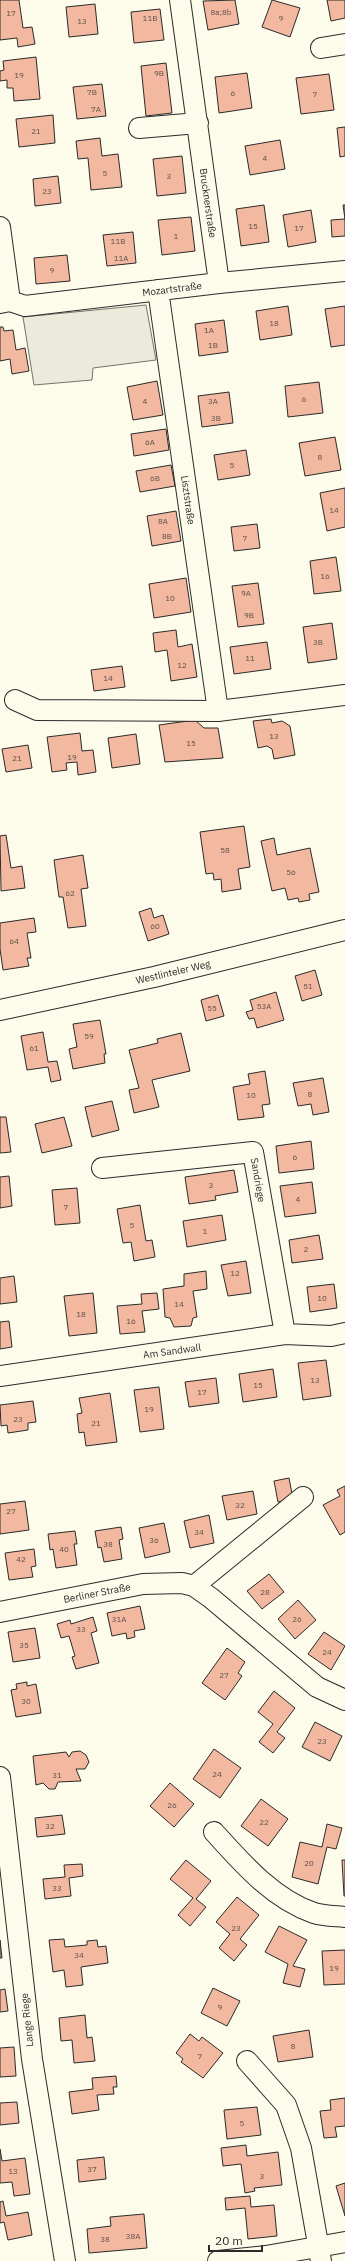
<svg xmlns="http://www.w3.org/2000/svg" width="345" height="2261" viewBox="0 0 345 2261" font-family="'IBM Plex Sans',sans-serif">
<rect width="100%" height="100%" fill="#fdfbea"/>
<path fill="#ecebdb" stroke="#74746e" d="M146,305L156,360L93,368L92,380L34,385L23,317Z"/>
<path fill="#f2b8a0" stroke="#2b2b2b" d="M0,0H19L23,28L32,27L35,44L18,47L17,38L0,40Z
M235,0L239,24L208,30L203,1Z
M272,0L300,8L290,37L262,27Z
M327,0H345V18L331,21Z
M95,4L98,34L69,37L66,7Z
M160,9L164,40L134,43L131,12Z
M36,57L40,99L14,101L13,88H7V80L0,81V71L4,70L3,61Z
M166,63L172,113L146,116L141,66Z
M247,73L252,108L219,113L215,77Z
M329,74L334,110L301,114L296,78Z
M102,84L106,116L77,119L73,87Z
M53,115L55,143L19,147L16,119Z
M345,127V156L340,157L337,128Z
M100,138L102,156L118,154L122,187L91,190L88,158L78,159L76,141Z
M280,140L285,169L250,175L245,146Z
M182,156L186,193L157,196L153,159Z
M58,176L61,203L35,206L33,179Z
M264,205L269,242L241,246L236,209Z
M343,205H345V236L332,237L331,220L345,219Z
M311,210L316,242L288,247L283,215Z
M191,217L195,251L162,255L158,220Z
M133,232L136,263L107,266L103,235Z
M67,255L70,281L36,284L34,258Z
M288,306L292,335L260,340L256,311Z
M345,306V345L331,347L325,309Z
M224,320L228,352L199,356L195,324Z
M0,327H3L4,331L13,330L16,350L25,348L29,371L12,374L10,359L0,361Z
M157,381L163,415L133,420L127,387Z
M319,382L323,413L288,417L285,386Z
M229,392L233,423L202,427L198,396Z
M166,429L169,450L134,456L131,434Z
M335,437L341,470L305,476L299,443Z
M246,450L250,475L218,480L214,455Z
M171,465L175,486L140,492L136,471Z
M345,488V527L327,531L320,493Z
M176,511L181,541L152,546L147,516Z
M257,524L260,548L234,551L231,527Z
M336,557L341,591L314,594L310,561Z
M186,578L191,612L154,618L149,584Z
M258,583L264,624L238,627L232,586Z
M332,623L337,659L308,663L303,627Z
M176,630L178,647L192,644L197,677L171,681L167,650L155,652L153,633Z
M267,642L271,669L234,674L230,647Z
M122,666L125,687L94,691L91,670Z
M271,719L272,723L282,721L290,726L295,755L274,759L272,749L267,746L258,748L253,721Z
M195,720L204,728H218L223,758L165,762L159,725Z
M80,733L82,751L93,750L96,772L78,775L77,762L66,763L67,770L52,772L47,737Z
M136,734L140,764L112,768L108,738Z
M28,745L32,768L6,772L2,749Z
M244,826L250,867L238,869L241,889L222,892L221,879L214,880L213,873L206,874L200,832Z
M6,835L11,868L22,866L25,888L1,891L0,836Z
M274,838L277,855L310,848L319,892L309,894L310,900L299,902L298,898L288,900L285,888L272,891L261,841Z
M83,855L88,888L81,889L86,926L68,928L63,897H59L54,860Z
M151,908L154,918L163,915L169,934L148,941L139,912Z
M34,918L36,932L27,933L31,958H27L29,966L3,970L0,949V923Z
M315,970L322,995L302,1001L295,976Z
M276,992L284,1020L257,1028L254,1018L249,1019L246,1012L253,1010L250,1000Z
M218,995L224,1016L206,1021L201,1000Z
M100,1020L106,1054H104L105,1063L73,1069L69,1049L77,1047L73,1024Z
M43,1032L48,1062L57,1061L61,1080L51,1082L48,1067L27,1070L21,1036Z
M181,1033L190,1071L152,1080L159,1107L134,1113L129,1090L139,1088L129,1050L158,1043L157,1039Z
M265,1071L270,1104L262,1105L264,1117L238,1120L233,1087L250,1084L248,1074Z
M323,1078L329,1112L313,1115L311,1104L298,1106L293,1083Z
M112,1101L119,1130L92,1137L85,1107Z
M0,1117H6L11,1152L0,1153Z
M64,1117L72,1146L42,1153L35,1124Z
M311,1141L314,1169L279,1173L276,1146Z
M234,1170L238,1192L215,1196L216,1200L189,1204L185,1177Z
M9,1176L12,1206L0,1208V1177Z
M312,1182L316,1213L285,1217L280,1186Z
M77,1188L80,1223L55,1225L52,1190Z
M140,1205L146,1241L152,1240L155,1257L134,1261L131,1242L123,1243L117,1209Z
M222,1215L226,1240L187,1247L183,1221Z
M319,1235L323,1259L292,1263L289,1240Z
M246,1261L251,1293L228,1296L221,1265Z
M206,1271L207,1289L193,1291L197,1317L193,1318L191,1326L174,1327L170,1318L165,1317L163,1289L184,1286V1274Z
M14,1276L17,1302L0,1304V1278Z
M334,1284L337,1308L310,1312L307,1287Z
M93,1293L97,1333L69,1336L64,1296Z
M157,1293L159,1309L142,1311L145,1332L120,1334L117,1306L142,1304L141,1294Z
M9,1321L12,1347L0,1349V1322Z
M326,1360L331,1396L303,1400L298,1363Z
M273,1369L277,1397L243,1402L239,1374Z
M216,1378L219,1403L189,1407L185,1382Z
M159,1387L164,1429L140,1432L134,1390Z
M110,1393L117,1442L86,1446L84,1432L79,1433L77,1414L82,1413L79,1398Z
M33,1401L36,1422L28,1423V1430L8,1433L7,1425L1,1426L0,1405Z
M289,1478L293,1499L278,1502L274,1481Z
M345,1486V1532L340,1535L323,1505L340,1496L337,1490Z
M253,1491L257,1514L227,1520L222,1496Z
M25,1501L29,1530L0,1534V1504Z
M209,1515L214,1543L190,1548L184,1521Z
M164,1523L170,1552L145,1558L139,1528Z
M121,1527L123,1539L119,1540L122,1559L104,1562L101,1547L98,1548L95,1531Z
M75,1531L77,1544H74L77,1565L56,1568L53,1549L50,1550L48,1534Z
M34,1549L36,1566L31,1567L33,1577L9,1580L5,1553Z
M269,1574L284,1592L262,1609L247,1591Z
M298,1600L316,1620L295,1639L278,1619Z
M140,1606L145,1629L134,1631L135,1637L127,1639L126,1633L112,1636L107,1613Z
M93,1617L97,1631L91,1633L99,1663L76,1669L72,1657L75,1656L69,1636L61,1638L57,1624L70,1620L71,1624Z
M35,1628L40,1658L13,1662L8,1632Z
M324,1632L345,1646L331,1670L308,1654Z
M227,1648L245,1662L238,1673L242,1676L225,1700L202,1683Z
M27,1682V1686L36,1684L41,1713L16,1717L11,1690L17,1689L16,1684Z
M274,1691L295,1708L277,1732L285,1738L273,1753L259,1742L273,1724L258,1712Z
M315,1722L342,1736L330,1761L302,1747Z
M214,1749L241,1768L220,1798L193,1779Z
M80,1751L86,1755L89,1762L85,1769H76L81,1781L58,1782L55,1789H49L43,1783L36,1785L33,1756L66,1752L69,1757L72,1752Z
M170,1783L194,1804L174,1827L150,1806Z
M261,1799L288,1819L268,1846L241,1826Z
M62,1815L65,1834L37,1837L35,1818Z
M327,1824L342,1828L336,1849L327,1847L318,1884L292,1877L300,1842L322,1847Z
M186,1860L211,1881L196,1899L206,1907L190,1926L178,1915L193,1898L170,1879Z
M342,1860H345V1896H344Z
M82,1864L83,1876L69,1878L71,1896L45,1899L43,1879L65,1877L64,1865Z
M237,1897L259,1915L240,1939L247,1945L234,1961L219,1948L230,1934L216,1922Z
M279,1926L307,1940L293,1966L305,1969L300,1987L283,1983L288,1964L265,1952Z
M64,1939L65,1947L87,1945V1941L97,1940L98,1947L106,1946L108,1963L81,1967L83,1985L66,1987L64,1970L53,1972L49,1940Z
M0,1940L2,1958H0Z
M345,1950V1984L324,1985L322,1951Z
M213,1988L240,2001L227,2026L201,2013Z
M5,1989L8,2011L0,2012V1990Z
M85,2015L87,2038L92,2037L95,2061L74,2063L72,2040L61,2041L59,2018Z
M309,2030L313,2057L278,2062L273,2036Z
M190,2034L199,2041L202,2037L223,2053L203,2078L181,2062L183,2059L176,2053Z
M14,2047L16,2076L0,2077V2048Z
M116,2076L117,2087H113L114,2094L97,2095L99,2110L72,2114L69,2092L93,2089L92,2078Z
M345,2098V2126L335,2127L337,2137L324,2138L320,2111L331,2110L330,2100Z
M17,2102L19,2123L0,2125V2103Z
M257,2107L261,2135L227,2139L224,2110Z
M246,2145L247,2156L278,2152L282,2185L254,2188L255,2191L245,2193L241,2164L223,2166L221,2148Z
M0,2149L2,2161L25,2158L30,2194L14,2196L12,2182L0,2183Z
M104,2157L106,2179L79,2182L77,2160Z
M345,2183V2216L336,2186Z
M250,2196L251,2207L274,2205L277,2236L248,2239L245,2208L226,2210L225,2198Z
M3,2201L6,2216L28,2212L32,2235L8,2240L4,2222L0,2223V2202Z
M144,2214L147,2248L89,2253L87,2229L111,2226L110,2217Z"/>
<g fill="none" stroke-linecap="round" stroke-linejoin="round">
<g stroke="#2b2b2b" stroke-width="22">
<path id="minor" d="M180,0L219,283
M321,48L345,44
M139,128L198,123
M0,227L10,301
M158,290L218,711
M0,303L10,301L25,306L219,283L345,271
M15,700L37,710L218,711L345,695
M0,1010L154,977L345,930
M102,1168L253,1152L285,1334
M0,1376L285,1334L331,1336L345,1333
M194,1586L303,1497
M0,1612L143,1584L182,1583L194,1586L211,1598L317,1687L345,1700
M0,1777L32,2059L65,2261
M214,1832C242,1863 273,1899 314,1913C323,1916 335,1916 345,1917
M247,2061L286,2105L301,2148L321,2261
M218,2261L266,2256L345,2242"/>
</g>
<use href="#minor" stroke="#fdfbea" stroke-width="20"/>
</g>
<g text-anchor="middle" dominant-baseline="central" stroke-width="3" stroke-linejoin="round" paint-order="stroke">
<g font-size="8" fill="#5d4e48">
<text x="221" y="12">8a;8b</text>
<text x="11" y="13">17</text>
<text x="150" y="18">11B</text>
<text x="281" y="18">9</text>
<text x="82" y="21">13</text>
<text x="159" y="73">9B</text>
<text x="19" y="75">19</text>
<text x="92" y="92">7B</text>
<text x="233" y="93">6</text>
<text x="315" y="94">7</text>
<text x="96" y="109">7A</text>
<text x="36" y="131">21</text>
<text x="265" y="158">4</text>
<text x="105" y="173">5</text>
<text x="169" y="176">3</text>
<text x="47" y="191">23</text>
<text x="253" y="226">15</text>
<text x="299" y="228">17</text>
<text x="176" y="236">1</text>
<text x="118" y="241">11B</text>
<text x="121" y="258">11A</text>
<text x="52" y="270">9</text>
<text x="274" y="323">18</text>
<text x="209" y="330">1A</text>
<text x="213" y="345">1B</text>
<text x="304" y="399">6</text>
<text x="145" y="401">4</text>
<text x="213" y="401">3A</text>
<text x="216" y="418">3B</text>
<text x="150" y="442">6A</text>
<text x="320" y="457">8</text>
<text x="232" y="465">5</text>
<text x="155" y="478">6B</text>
<text x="334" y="510">14</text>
<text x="163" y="521">8A</text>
<text x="167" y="536">8B</text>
<text x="245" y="538">7</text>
<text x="325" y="576">16</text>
<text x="246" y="593">9A</text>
<text x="170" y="598">10</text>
<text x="249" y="615">9B</text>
<text x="318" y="642">3B</text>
<text x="250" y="658">11</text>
<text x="182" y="665">12</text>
<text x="108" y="678">14</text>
<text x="274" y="736">13</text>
<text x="191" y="743">15</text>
<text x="72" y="757">19</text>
<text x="17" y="758">21</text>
<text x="225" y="850">58</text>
<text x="291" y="872">56</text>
<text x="70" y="893">62</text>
<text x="155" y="926">60</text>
<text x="14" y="941">64</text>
<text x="308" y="986">51</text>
<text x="264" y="1006">53A</text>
<text x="212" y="1008">55</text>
<text x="89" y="1036">59</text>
<text x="34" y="1048">61</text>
<text x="310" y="1094">8</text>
<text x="251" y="1095">10</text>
<text x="295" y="1157">6</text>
<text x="211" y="1185">3</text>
<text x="298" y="1199">4</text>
<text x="66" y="1207">7</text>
<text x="132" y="1225">5</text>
<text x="205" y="1231">1</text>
<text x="306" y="1249">2</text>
<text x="235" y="1273">12</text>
<text x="322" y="1298">10</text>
<text x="179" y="1304">14</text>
<text x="81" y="1314">18</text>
<text x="131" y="1321">16</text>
<text x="315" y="1380">13</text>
<text x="258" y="1385">15</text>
<text x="202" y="1392">17</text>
<text x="149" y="1409">19</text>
<text x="18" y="1419">23</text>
<text x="96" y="1423">21</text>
<text x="240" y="1505">32</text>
<text x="11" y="1511">27</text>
<text x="199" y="1532">34</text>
<text x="154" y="1540">36</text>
<text x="108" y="1544">38</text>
<text x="64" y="1549">40</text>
<text x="21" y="1559">42</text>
<text x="265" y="1592">28</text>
<text x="119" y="1619">31A</text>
<text x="297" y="1619">26</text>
<text x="81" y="1629">33</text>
<text x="24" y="1645">35</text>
<text x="327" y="1652">24</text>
<text x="224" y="1675">27</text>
<text x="26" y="1701">30</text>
<text x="322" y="1741">23</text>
<text x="217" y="1774">24</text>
<text x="57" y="1775">31</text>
<text x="172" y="1805">26</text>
<text x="264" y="1822">22</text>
<text x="50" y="1826">32</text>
<text x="309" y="1863">20</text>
<text x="57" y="1888">33</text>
<text x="236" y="1928">23</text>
<text x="79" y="1955">34</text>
<text x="334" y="1968">19</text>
<text x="220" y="2007">9</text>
<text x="293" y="2046">8</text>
<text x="200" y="2056">7</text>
<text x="242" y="2123">5</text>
<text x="92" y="2169">37</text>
<text x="13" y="2171">13</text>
<text x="262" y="2176">3</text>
<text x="133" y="2236">38A</text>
<text x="105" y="2239">38</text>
</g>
<g font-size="10" fill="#2b2b2b" stroke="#fdfbea">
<text transform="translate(208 203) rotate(82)">Brucknerstraße</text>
<text transform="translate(172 289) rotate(-7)">Mozartstraße</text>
<text transform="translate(188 500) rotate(82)">Lisztstraße</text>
<text transform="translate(173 972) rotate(-13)">Westlinteler Weg</text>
<text transform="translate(258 1180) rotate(80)">Sandriege</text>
<text transform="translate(172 1351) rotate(-8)">Am Sandwall</text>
<text transform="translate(97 1593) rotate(-11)">Berliner Straße</text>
<text transform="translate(27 2020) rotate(-96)">Lange Riege</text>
</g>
</g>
<path d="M209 2245v6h53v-6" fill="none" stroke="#2b2b2b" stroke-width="2"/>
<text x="215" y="2245" font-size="12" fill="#2b2b2b" stroke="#fdfbea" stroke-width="3" paint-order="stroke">20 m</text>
</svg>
